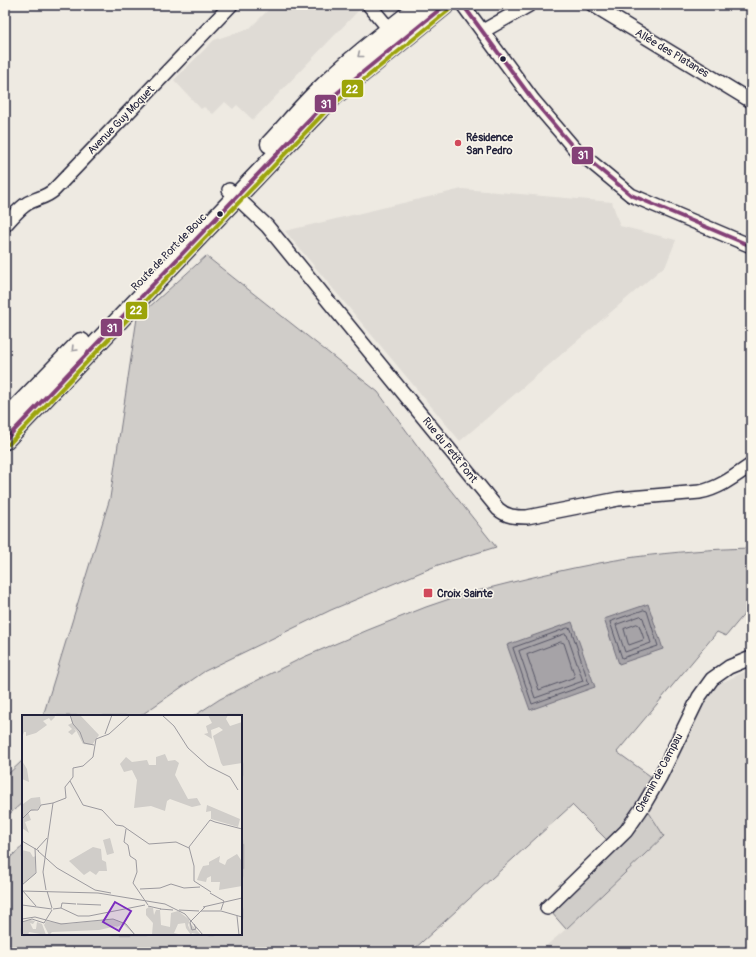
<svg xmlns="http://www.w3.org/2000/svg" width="756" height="957" viewBox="0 0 756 957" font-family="Pangolin,sans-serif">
<rect width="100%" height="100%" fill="#eeeae2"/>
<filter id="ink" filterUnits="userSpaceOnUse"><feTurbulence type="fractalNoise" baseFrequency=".025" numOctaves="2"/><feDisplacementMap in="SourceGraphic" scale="8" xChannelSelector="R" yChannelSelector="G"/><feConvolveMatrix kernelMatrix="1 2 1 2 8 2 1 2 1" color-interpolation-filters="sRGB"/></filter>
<g filter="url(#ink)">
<path fill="#dfdbd5" d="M273,5H354L359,10L253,120L237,105L233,109L225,102L213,114L204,107L201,109L174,80L214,40L250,28Z
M462,189L612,202L620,226L676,240L666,265L460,441L285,231Z
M744,672L751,674V952H539L566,929L664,836L648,811L704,701L713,688L719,684Z"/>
<path fill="#d0cdc9" stroke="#797882" d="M206,256L378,392L441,478L496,547L438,565L331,610L205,671L140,716H43L110,498L137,318Z
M751,548V606L726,636L717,632L617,752L653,778L638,805L622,824L607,840L572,805L411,952H5V862L23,846V934H241V716H194L220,699L304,657L368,630L426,607L464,594L466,597L474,595V592C527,578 581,565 635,557C674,552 712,549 751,548Z
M23,760V802L5,818V777Z
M648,811L664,836L566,929L551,912Z"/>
<path fill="#a6a3a7" stroke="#716f7c" d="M648,604L663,649L619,664L604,619Z
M572,622L595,687L530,710L507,645Z"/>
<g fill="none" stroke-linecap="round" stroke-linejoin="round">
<path stroke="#575666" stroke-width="1" d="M644,610L647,611L658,646L622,658L610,622Z
M641,616L643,618L651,643L625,652L616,625Z
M637,624L639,625L644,639L643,640L629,645L628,643L624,629Z
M568,628L571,629L589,684L532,704L513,648Z
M565,634L567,635L583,681L535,698L519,651Z
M561,642L564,643L575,677L539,690L527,655Z"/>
<g stroke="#22223b" stroke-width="16">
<path id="minor" d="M369,5L395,36
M463,5L533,100L574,148L631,195L751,246
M593,5L751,101
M483,31L529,5
M229,190L267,226L498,509C507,517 515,517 527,517L618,499L700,492C720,488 735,476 751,465
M5,225C12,218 19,208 28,203C37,198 47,197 54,190L231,5
M547,908L626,831L642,808L660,777L699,697L712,679L729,667L751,658"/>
</g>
<g stroke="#22223b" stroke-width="21">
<path id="secondary" d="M270,144C287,126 302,107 320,90C351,59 387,32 421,5
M5,420L81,342
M5,440L320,109L336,94L445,5"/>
</g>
<use href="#minor" stroke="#fbf7ec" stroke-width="13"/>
<use href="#secondary" stroke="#fbf7ec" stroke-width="18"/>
<g stroke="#fbf7ec" stroke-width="7">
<path id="bus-1" d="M463,5L533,100L574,148L631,195L751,246
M5,440L320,109L336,94L445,5"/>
</g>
<g stroke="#fbf7ec" stroke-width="7">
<path id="bus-2" d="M9,444L324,113L340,99L449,10"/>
</g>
<use href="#bus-1" stroke="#844177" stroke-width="4"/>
<use href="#bus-2" stroke="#9ca409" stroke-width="4"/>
</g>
<defs><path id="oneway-chevron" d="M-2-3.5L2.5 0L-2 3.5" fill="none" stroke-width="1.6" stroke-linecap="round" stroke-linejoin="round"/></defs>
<g stroke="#99979c">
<use href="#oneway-chevron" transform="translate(360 55) rotate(141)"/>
<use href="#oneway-chevron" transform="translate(74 349) rotate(134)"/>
</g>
</g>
<g fill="#22223b" stroke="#fbf7ec" stroke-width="1.5">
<circle cx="503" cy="59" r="3.5"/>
<circle cx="220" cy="214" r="3.5"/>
</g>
<g fill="#d1495b" stroke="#fbf7ec" stroke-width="1.5">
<circle cx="458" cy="143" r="4"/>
<rect x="423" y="588" width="10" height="10" rx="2"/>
</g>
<g text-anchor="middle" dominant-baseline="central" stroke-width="3" stroke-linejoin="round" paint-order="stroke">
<g font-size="11" fill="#22223b" stroke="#fbf7ec">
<text transform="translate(672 53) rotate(31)">Allée des Platanes</text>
<text transform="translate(121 120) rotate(-46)">Avenue Guy Moquet</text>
<text transform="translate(169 252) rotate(-46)">Route de Port de Bouc</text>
<text transform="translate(450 450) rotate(51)">Rue du Petit Pont</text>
<text transform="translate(659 773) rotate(-62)">Chemin de Campau</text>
</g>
<g font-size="11" font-weight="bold" fill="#22223b" stroke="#fbf7ec" text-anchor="start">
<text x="466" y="137">Résidence<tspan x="466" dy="13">San Pedro</tspan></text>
<text x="437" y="593">Croix Sainte</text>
</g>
</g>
<g transform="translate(22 715)">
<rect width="220" height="220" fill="#eeeae2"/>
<path d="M0,0H32L33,2L29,6L27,3L21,6L25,10L14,18L4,21V17H2L0,23ZM48,0H58L77,20L70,30L61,29L54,15L52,14L54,16L50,20L46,17L50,14L46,10L50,8ZM186,0H206L204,4L208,11L220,7V48L201,51L199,48L191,21L201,15L197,12L189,15L190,24L182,19L186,18L184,11L190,8ZM143,39L146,46L153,45L157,48L153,60L166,84L175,83L179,90L170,92L148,84L145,86L143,96L129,91L112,93L115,65L110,55L102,57L98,49L104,42L110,47L125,45L127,50H134V42ZM0,46L5,54L7,67L0,64ZM0,81L1,89L9,83L18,82L19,90L16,94L6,97L9,105L3,107L7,118L0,113ZM185,90L218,104L216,112L189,104V96L184,97ZM88,123L92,138L85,140L81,125ZM71,132L79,134L80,145L84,147L85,156H77L74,160L68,156L62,160L47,146ZM0,135L8,137L11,142L14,141L13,159L0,170ZM215,139L219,145L220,171L197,175L198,167H189V161L185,163L184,167L175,165L178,157L181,151L187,150V147L198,141L197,147L203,150L205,145ZM127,192L131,193L132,200L134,195H138L139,210L148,212L149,198L156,196L168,205L166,210L168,215L167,207L179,220L170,218L169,220L164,213L163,208L156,209L152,218L160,220H130L131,208L124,200V194ZM91,204L104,209L113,220L101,209L93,213L95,211L77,215L30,217L27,220L22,210L24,206L45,209ZM8,205L13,206L11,209L8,208L11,214H14L15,207L20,209L24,220L7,217L6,220H0V207Z" fill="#d0cdc9"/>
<path fill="none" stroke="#9c9a9f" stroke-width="1" d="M48,0L51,9L58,17L62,28L72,30M140,0L152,11L166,33L186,51L208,62L216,75M83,19L90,0M48,66L61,90L80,95L94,110L101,111L127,129L154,127L167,133M0,104L9,95H16L19,90L31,88M193,107L220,114M104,114L102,127L106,130L108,141L114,145L115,157L111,168L126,190M0,126L17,136M15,134L25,123M16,136L35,153L73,175L89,178M0,170L14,158L13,133M138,173L149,169L162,173L178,172M118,174L138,173M24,175L21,157L31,88L44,83L43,72L51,62V53L61,51L71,42L74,24L87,19L108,0M0,176L76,178L143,189L163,199L181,220M1,176L14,191M25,176L30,193M189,177L172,166V151L167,132L188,105L193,107M188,178L202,186L199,195M55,189L79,190M0,190L15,192M126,191L139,194M15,192L30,194M181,192L220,183M39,193L40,188L54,189M31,194L39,193L56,201H67L123,190M138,194L151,195M157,195L177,196M179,196H199M199,196L220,202M215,201L217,220M0,204L13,202L39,209L91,204L104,209L113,220M0,207L10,204L22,208M22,208L30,195M172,209L174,214L170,215L168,207L183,192"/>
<path fill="#7b2cbf" fill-opacity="0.15" stroke="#7b2cbf" stroke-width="2" d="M93,187L109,196L97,216L81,207Z"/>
<rect width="220" height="220" fill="none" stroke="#22223b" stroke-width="2"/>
</g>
<g stroke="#fbf7ec" stroke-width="1.5">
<rect x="341" y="79" width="23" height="19" rx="4" fill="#9ca409"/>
<rect x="314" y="94" width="23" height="19" rx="4" fill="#844177"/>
<rect x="571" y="146" width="23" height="19" rx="4" fill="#844177"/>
<rect x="125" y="301" width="23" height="19" rx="4" fill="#9ca409"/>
<rect x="100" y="318" width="23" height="19" rx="4" fill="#844177"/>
</g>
<g font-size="11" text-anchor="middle" font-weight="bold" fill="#fff">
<text x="352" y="93">22</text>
<text x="326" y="108">31</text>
<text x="583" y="159">31</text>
<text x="136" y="314">22</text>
<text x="112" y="332">31</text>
</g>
<rect width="756" height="957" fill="none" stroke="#fbf7ec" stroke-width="20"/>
<rect x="10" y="10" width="736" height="937" fill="none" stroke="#22223b" stroke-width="1.5" filter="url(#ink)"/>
</svg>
